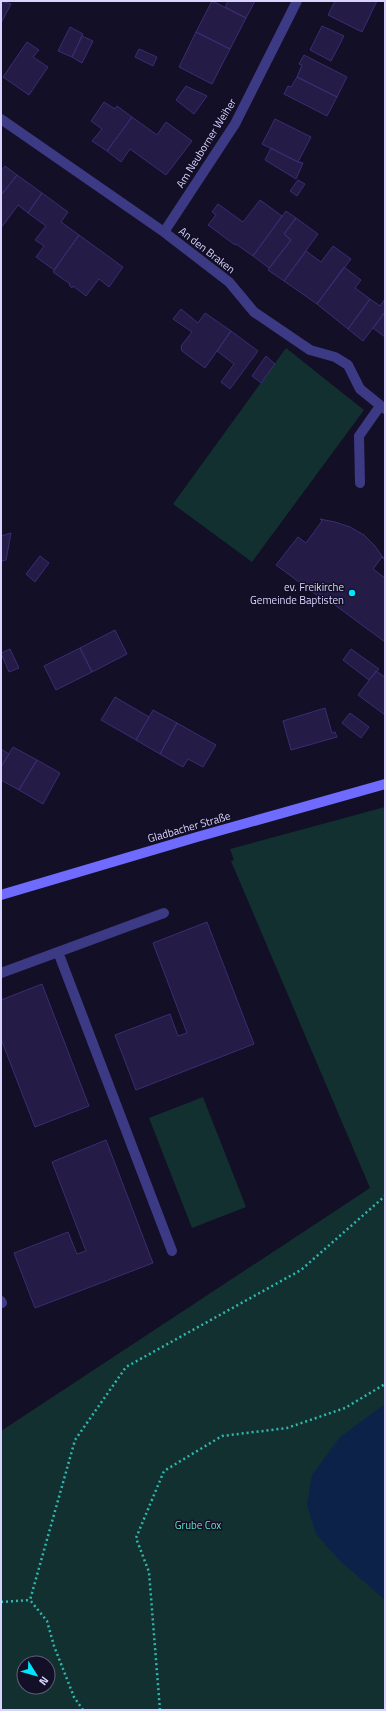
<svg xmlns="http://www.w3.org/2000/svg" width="386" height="1711" viewBox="0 0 386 1711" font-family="'Titillium Web',sans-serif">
<rect width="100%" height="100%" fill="#130f26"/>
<path fill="#12302f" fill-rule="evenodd" d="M286,348L364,410L252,562L173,504Z
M385,807V1710H1V1431L370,1188L231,861L234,860L230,849ZM24,1663H48V1687H24Z
M203,1097L246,1207L192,1228L149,1118Z"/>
<path fill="#0c2248" d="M385,1405V1600L339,1560L316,1534L307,1505L312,1475L340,1437L378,1409Z"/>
<path fill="#241b47" stroke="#3b2d73" d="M1,1L11,4L1,23Z
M212,1L246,18L230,49L196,32Z
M228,1H255L246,18L225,7Z
M335,1H377L362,32L328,15Z
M322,26L344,36L331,61L310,50Z
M70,27L83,34L72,57L58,51Z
M196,32L230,49L212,84L179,67Z
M82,36L93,41L82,63L72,57Z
M27,42L39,50L33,57L48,67L29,95L3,77Z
M139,49L157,57L153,66L135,57Z
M304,55L347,77L337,97L297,77L302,65L299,64Z
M297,77L337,97L327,116L284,94L288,86L291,87Z
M186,86L207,96L194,114L176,100Z
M104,102L115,109L117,106L132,117L107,151L92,141L102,129L91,121Z
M132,117L157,135L166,122L192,141L166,175L130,149L121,162L107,151Z
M275,119L311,137L298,162L262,144Z
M271,148L298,162L303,163L296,179L265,160Z
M5,166L17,175L2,194L1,171Z
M17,175L42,193L28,213L18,205L1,228V193L2,194Z
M298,180L305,184L297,196L290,191Z
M42,193L68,212L61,222L79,235L54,270L36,257L44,246L35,240L46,226L28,213Z
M260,200L282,216L253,256L236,244L235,245L208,225L216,215L212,212L218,204L243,222Z
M286,211L296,218L284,234L291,240L269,268L253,256Z
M296,218L318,234L284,281L268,270L291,240L284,234Z
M79,235L123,267L109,287L99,279L86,296L73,286L72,288L69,285L70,284L53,272Z
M333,246L351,259L317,304L284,281L306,251L321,262Z
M344,267L361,280L355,288L370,299L348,329L317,304Z
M370,299L380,306L385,299V312L363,341L348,329Z
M181,309L198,323L205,313L231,331L205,368L182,351L181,346L192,332L173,319Z
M385,312V337L373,328Z
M231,331L258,351L230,389L221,382L234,364L217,351Z
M266,356L275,364L261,383L252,376Z
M320,519L335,522L350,527L364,535L375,546L384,559L382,557L373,569L385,578V642L320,594L318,596L276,565L298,537L306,543L322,521Z
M11,533L6,560L1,561V536Z
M40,556L49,563L35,582L26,574Z
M115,630L127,654L92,672L80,648Z
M80,648L92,672L56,690L44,666Z
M10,649L19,668L9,672L1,653Z
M351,649L379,669L369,680L343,660Z
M376,671L385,677V715L358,695Z
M115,697L149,717L136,740L101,720Z
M325,708L332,733L335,732L337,737L291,750L283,721Z
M153,710L177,723L160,754L136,740Z
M350,713L369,727L361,738L342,723Z
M177,723L216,745L203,767L188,759L183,767L160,754Z
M13,747L37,760L19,790L1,780V767Z
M1,749L9,754L1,767Z
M37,760L60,773L43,804L19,790Z
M207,922L254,1044L136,1090L115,1035L170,1014L178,1036L187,1033L153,943Z
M42,984L89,1106L35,1127L1,1039V1000Z
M106,1140L153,1263L35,1308L14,1253L68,1232L77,1254L86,1251L52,1162Z"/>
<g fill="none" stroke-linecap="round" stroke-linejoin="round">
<path stroke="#2fb8b0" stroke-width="2.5" stroke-dasharray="2 3" stroke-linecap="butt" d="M1,1602L30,1600
M83,1710L74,1697L54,1646L47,1621L30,1600L75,1440L126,1367L301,1270L385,1196
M160,1710L149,1572L136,1538L164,1471L222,1436L287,1428L345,1408L385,1384"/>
<path stroke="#3d3a85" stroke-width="10" d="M360,483L359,436L380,406
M58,952L172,1251
M1,973L164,913
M1,1301L2,1303"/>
<path stroke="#3d3a85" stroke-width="10" d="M1,119L164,232L229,282L254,312L310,350L335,357L348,365L360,389L385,409
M164,232L235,124L297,1"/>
<path stroke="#6f6bff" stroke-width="10" d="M1,895L197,837L385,784"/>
</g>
<circle fill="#00e5ff" stroke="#130f26" stroke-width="1.5" cx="352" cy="593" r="4"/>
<g text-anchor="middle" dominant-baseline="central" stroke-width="3" stroke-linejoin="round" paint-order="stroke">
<g font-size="11" fill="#d9d4ff" stroke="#130f26">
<text transform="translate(206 143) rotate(-58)">Am Neuborner Weiher</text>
<text transform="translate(207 250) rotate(38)">An den Braken</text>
<text transform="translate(189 827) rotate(-16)">Gladbacher Straße</text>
</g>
<g font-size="11" fill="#d9d4ff" stroke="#130f26" text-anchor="end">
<text x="344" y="587">ev. Freikirche<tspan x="344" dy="13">Gemeinde Baptisten</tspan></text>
</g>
<g font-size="11" fill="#5fe0c0" stroke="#130f26">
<text x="198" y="1525">Grube Cox</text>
</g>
</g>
<rect width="386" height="1711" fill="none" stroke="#d9d4ff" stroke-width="4"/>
<g transform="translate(36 1675) rotate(127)"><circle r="19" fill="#130f26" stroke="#625e7d"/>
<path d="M0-3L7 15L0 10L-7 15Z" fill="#00e5ff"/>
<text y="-6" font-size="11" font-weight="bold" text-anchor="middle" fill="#d9d4ff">N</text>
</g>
</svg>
